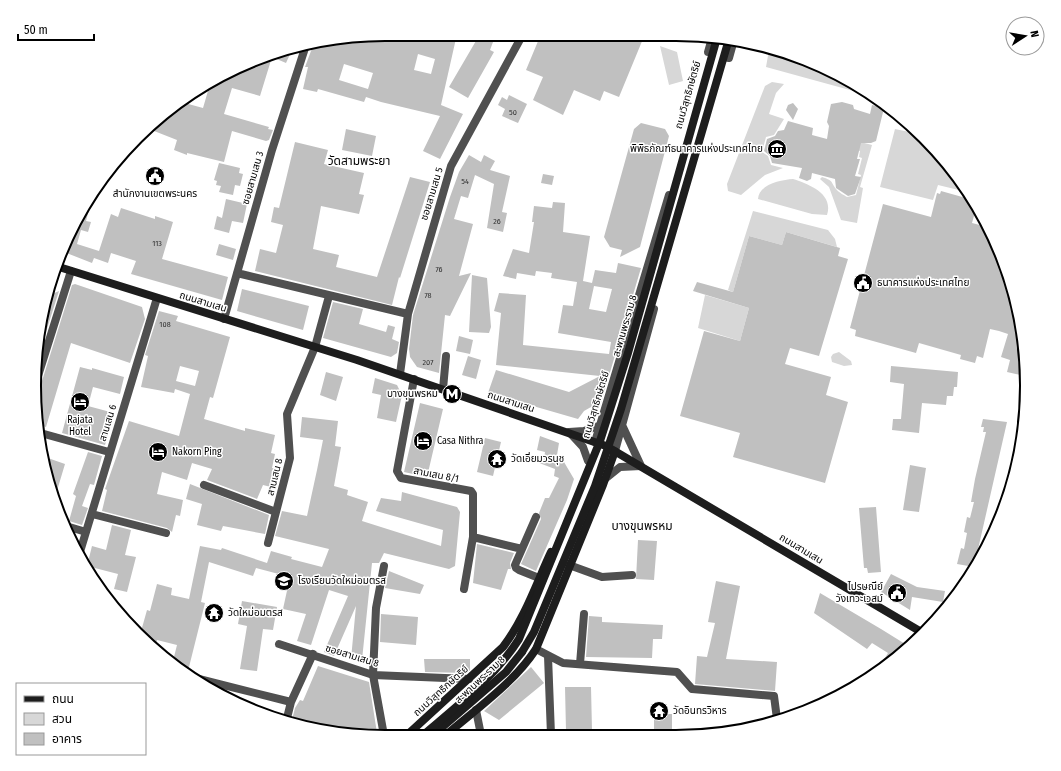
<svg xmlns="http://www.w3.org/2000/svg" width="1061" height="771" viewBox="0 0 1061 771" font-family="'Fira Sans Condensed','Noto Sans Thai',sans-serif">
<rect width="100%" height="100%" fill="#fff"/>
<path fill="#d7d7d7" d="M660,46L677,52L683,81L669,85Z
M769,50L851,81L868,95L766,67Z
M772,82L784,84L776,93L769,114L784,119L774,135L766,137L762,152L768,156L771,165L783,168L765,175L741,195L728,191L727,184L765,86Z
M895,129L914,133L940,154L967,192L938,185L933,200L880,187Z
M849,139L872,145L860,187L863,188L857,223L841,220L829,187L820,179L822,177C834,181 830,181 836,189C838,192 844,195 847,197L856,195L861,175L858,174L862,158L859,157L860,151L847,146Z
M793,179C808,184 834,193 827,215L812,214L758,199C759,184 781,180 793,179Z
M753,211L828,230L835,239L837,247L786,232L782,245L749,236L733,292L728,290Z
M705,295L749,308L740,341L698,328Z
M839,352L851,361L852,365L844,366L832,362L831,357L833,354Z"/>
<path fill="#c0c0c0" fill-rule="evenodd" d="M386,34H457L441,105L463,114L440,159L423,151L440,116L381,102L366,97L364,102L318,89L317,92L303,89L308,67H305L314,43L343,40L351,42L352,38ZM418,54L435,59L431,74L414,70ZM344,64L373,73L368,89L339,80Z
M480,34H496L490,50L494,52L468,98L449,87Z
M541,34H645L619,97L604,91L600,101L574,90L563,115L533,100L543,77L526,70Z
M286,50L291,52L286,63L272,57L260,96L232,88L224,114L269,127L268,129L273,130L269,140L266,141L232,131L224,162L187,153V155L174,150L177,140L149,129L181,102L203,108L210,84Z
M509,95L527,104L518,123L502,116L505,109L498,105L502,97L507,100Z
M842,102L853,105L854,109L870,114L872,105L884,108L876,141L871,143H861L857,159H860L855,176L861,177L855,194L848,196L836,188L835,179L812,173L811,179L807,181L799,178L802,168L772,163L770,156L764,151L767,139L775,136L778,131L784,130L788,121L813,128L812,135L827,139L829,126L827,122L831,104Z
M793,103L798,109L793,120L786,110L788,105Z
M641,123L665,129L669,136L640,247L620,257L622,250L610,247L604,237L634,129Z
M346,129L376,136L372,156L342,150Z
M295,142L328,150L324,164L364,173L359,194L364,195L359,214L321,206L313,249L339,255L336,267L377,277L410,177L430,182L400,278L399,277L392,305L255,271L260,249L276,253L283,225L271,222L274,207L279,208Z
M469,155L481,162L484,155L495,161L490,170L510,176L502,212L507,213L503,232L487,228L494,184L475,175L468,198L461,196L454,219L473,224L459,276L471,273L450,316L445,315L439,373L417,367L410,357L409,349L413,315L450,197L459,172Z
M219,163L240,168L239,173L243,174L240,186L235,185L233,195L219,192L221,186L216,185L217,181L214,180Z
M543,174L554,176L552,185L541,183Z
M941,191L973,200L977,205L972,223L988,227L1008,273L1007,281L1011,282L1024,340L1025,376L1007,372L1010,360L1001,357L1008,334L999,331L990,329L983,358L977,356L975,363L960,359L961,355L919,343L916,353L855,336L856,330L850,328L883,204L931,217L937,193L940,194Z
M226,199L247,204L243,223L232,221L229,233L214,229L217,216L222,218Z
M89,202H91L86,221L91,222L88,232L81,230L77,244L99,251L111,214L118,217L121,208L155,219V216L173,222L162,259L228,277L222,300L131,274L136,261L111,253L108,263L94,258L92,263L64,252L70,230Z
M553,202L565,203L563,232L590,236L583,281L592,283L595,270L616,273L618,263L641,268L600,406L591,407L584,411L578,419L488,393L496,370L569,392L600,376L496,365L501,313L494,311L499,293L526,295L523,345L609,354L611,342L558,333L563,305L573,306L577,282L551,278L552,273L536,271L535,276L517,273L516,279L503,276L513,249L529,253L534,222H532L534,206L552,208ZM594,286L612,289L606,312L589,309Z
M786,232L840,248L838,256L848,259L819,356L790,348L785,364L831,377L826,395L848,402L825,483L733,457L740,433L680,416L704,331L740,341L749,308L693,291L697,282L733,292L749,236L782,245Z
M219,244L236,249L233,260L216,255Z
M472,275L487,278L491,327L489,333L469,332Z
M75,284L142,307L145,319L130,363L71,343L46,427L37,424V401L40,390H37V384L42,381L72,285Z
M242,289L309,306L303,330L237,311Z
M59,291L45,335L39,333L50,295Z
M333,302L363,309L359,324L386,332L388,325L395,327L392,339L399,342L397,353L391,357L323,338Z
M159,311L178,316L176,321L230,337L213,398L210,397L204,419L245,431V428L275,435L271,453L275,454L272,468L280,470L275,488L263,485L257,499L207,480L212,469L192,463L187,480L162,472L157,494L183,500L180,516L176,515L172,532L167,528L102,511L107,490L105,489L129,421L179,436L190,394L175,389L174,393L141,387L148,356L145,355ZM180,366L199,371L195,386L176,381Z
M459,336L473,340L470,354L456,351Z
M468,356L481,360L476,379L462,375Z
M891,366L958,372L957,387H954L953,396H947L946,405L922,403L919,433L892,430L893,419H901L904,384L890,382Z
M80,367L92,370V368L124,377L120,394L93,387L88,406L114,413L105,445L62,433Z
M326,372L343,377L336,401L320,395Z
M375,378L397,385L402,395L396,422L377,418L381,395L372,393Z
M420,403L443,409L427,477L404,472Z
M302,417L338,421L335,446L341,447L334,486L348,490L347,495L368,502L362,521L441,546L443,530L376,511L381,498L401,501L402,492L457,507L460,512L455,566L449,569L384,553L379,563H372L362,660L351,659L356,606L334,656L324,652L348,596L329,590L311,645L297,641L306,614L283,609L290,577L256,568L253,576L209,562L201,602L205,603L188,671L178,668L172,665L177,645L157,640L155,649L140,635L147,610L150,611L157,584L172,588L171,595L189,599L200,546L221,550L222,548L267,563L271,551L292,557L291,559L322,567L329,549L275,536L282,511L307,516L317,470L323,440L300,437Z
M983,419L1007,422L974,567L957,564L961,548L964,549L967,533L964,532L967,517L970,518L974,502H971L975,479L986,432H983L984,427H981Z
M540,436L559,443L556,461L564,462L574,479L567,500L536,571L521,564L541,519L539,513L545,498H549L559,478L554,476L555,469L534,461L535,458L544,459L545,452L537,450Z
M485,438L501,442L493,476L477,472Z
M88,452L102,456L94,485L90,484L82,506L88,508L82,525L69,521L76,496L73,494Z
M45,457L65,464L56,494L47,465Z
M910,465L926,468L919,512L903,510Z
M190,484L269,515L265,534L223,526L221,531L197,525L202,504L186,499Z
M876,507L881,572L868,573L867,568H864L859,508Z
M112,525L131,530L125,555L136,557L127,592L114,589L118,574L87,566L92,546L106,550Z
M638,540L657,541L654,580L636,579Z
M477,544L514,553L510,563L511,569H508L501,590L473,583Z
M389,571L424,585L420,594L385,588Z
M891,574L917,587L945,591L943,602L912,597L910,610L881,592Z
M716,581L740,586L726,659L777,662L775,691L695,684L697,656L707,657L715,623L708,622Z
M820,593L881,629L910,647L879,668L888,653L872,643L867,649L814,613Z
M242,601L277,607L273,630L263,629L257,671L240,669L247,626L238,624Z
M381,614L418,617L416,645L380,642Z
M589,616L602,617V622L663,625L662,639H653L652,658L586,657Z
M424,659H470V670L467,673L425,672Z
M318,666L369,682L377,733L363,736L291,724L295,708L300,700L303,701Z
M531,667L544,683L499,720L484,711Z
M565,687H591L592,730L566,731Z
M654,714H672V734H654Z"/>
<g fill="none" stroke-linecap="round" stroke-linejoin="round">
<path stroke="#505050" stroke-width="8" d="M711,52H708L712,38
M725,57L729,58L734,40"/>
<path stroke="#505050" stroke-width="8" d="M237,273L408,314
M224,319L272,150L306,45
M37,342L47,345
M400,374L408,314L451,166L523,34
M37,379L71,271
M414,379L397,471L401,478L471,491L473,494V537L464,589
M443,389L446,356
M37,432L109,452
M204,485L276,512
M92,514L166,533
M536,517L515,565L516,568L519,570L539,578
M66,526L86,532
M473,537L522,549
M268,543L290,458L287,414L315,347L329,296
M79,555L157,298
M569,565L602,577L632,575
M384,566L376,608L373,675L383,730L385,736
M279,644L373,675L469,679
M536,649L563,663L677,672L692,689L774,696L777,719
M548,656L551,735
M580,664L584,614
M191,677L291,702
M476,710L481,735
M286,722L291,702L313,654"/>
<path stroke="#505050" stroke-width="8" d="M569,432L584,431L601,425
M571,434L583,447L588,461
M595,442L669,195
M615,451L654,309
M605,479L620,467L641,466L622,425"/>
<path stroke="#1d1d1d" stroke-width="8" d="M59,267L357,360L606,446L923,633
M406,736L503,647C525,618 536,584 551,552
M432,736L506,672L522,652
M445,736C476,709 514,683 536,649L603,485L615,451"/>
<path stroke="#1d1d1d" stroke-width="8" d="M522,652L534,632L595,486L621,409L729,39
M422,736C457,706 494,678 519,639L600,441L628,353L717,38"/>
</g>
<defs>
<g id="museum-disc" transform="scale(1)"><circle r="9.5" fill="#000" stroke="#fff"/><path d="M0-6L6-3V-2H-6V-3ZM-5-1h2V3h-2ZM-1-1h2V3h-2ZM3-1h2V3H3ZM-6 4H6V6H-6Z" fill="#fff"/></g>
<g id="civic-disc" transform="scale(1)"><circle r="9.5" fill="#000" stroke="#fff"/><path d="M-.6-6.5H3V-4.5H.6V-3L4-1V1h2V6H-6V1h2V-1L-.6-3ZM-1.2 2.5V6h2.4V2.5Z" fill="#fff"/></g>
<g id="metro-disc" transform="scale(1)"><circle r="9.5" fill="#000" stroke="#fff"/><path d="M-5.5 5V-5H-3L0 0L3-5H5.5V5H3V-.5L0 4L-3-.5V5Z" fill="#fff"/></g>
<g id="hotel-disc" transform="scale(1)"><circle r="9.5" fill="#000" stroke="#fff"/><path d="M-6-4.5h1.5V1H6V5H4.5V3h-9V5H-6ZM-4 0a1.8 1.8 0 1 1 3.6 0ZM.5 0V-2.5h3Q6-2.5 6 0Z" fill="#fff"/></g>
<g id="temple-disc" transform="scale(1)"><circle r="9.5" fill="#000" stroke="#fff"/><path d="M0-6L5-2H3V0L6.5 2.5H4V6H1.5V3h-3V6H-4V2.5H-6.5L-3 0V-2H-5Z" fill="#fff"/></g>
<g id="school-disc" transform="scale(1)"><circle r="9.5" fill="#000" stroke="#fff"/><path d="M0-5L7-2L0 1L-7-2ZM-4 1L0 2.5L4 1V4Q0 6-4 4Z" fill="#fff"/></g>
</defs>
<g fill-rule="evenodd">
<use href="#museum-disc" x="777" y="149"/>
<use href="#civic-disc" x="155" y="176"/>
<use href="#civic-disc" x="863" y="283"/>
<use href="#metro-disc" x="452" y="394"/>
<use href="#hotel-disc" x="80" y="402"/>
<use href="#hotel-disc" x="423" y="441"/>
<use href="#hotel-disc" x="158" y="452"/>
<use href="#temple-disc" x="497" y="459"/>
<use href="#school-disc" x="284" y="581"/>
<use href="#civic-disc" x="897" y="593"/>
<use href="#temple-disc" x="214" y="613"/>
<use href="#temple-disc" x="659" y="711"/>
</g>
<g text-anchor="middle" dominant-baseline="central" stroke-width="3" stroke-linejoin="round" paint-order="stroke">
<g font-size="8" fill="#303030">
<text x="513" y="112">50</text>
<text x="465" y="181">54</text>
<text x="497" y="221">26</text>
<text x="157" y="243">113</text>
<text x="439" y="269">76</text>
<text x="428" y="295">78</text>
<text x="165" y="324">108</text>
<text x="428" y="362">207</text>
</g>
<g font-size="10" fill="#000" stroke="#fff">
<text transform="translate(688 95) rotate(-74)">ถนนวิสุทธิกษัตริย์</text>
<text transform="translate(253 178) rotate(-74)">ซอยสามเสน 3</text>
<text transform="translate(432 194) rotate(-73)">ซอยสามเสน 5</text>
<text transform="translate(203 302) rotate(17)">ถนนสามเสน</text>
<text transform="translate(625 326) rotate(-74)">สะพานพระราม 8</text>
<text transform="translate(511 402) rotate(18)">ถนนสามเสน</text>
<text transform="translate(596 405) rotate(-73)">ถนนวิสุทธิกษัตริย์</text>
<text transform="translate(108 423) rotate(-73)">สานเสน 6</text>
<text transform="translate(436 475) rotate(11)">สามเสน 8/1</text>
<text transform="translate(275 477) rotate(-76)">สานเสน 8</text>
<text transform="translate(801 549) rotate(31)">ถนนสามเสน</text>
<text transform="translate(352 656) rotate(17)">ซอยสามเสน 8</text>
<text transform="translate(480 680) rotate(-43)">สะพานพระราม 8</text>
<text transform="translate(441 691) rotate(-42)">ถนนวิสุทธิกษัตริย์</text>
</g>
<g font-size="10" fill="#000" stroke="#fff" text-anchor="start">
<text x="763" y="149" text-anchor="end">พิพิธภัณฑ์ธนาคารแห่งประเทศไทย</text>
<text x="155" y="194" text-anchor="middle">สำนักงานเขตพระนคร</text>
<text x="877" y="283">ธนาคารแห่งประเทศไทย</text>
<text x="438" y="394" text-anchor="end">บางขุนพรหม</text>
<text x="80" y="420" text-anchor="middle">Rajata<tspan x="80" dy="12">Hotel</tspan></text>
<text x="437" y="441">Casa Nithra</text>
<text x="172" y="452">Nakorn Ping</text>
<text x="511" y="459">วัดเอี่ยมวรนุช</text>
<text x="298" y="581">โรงเรียนวัดใหม่อมตรส</text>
<text x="883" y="587" text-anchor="end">ไปรษณีย์<tspan x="883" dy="12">วังเทวะเวสม์</tspan></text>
<text x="228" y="613">วัดใหม่อมตรส</text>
<text x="673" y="711">วัดอินทรวิหาร</text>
</g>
<g font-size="12" fill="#000" stroke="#fff">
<text x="359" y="161">วัดสามพระยา</text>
<text x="642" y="526">บางขุนพรหม</text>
</g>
</g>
<path d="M0 0H1061V771H0ZM385 41H676A344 344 0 0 1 1020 385V386A344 344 0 0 1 676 730H385A344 344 0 0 1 41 386V385A344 344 0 0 1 385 41Z" fill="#fff" fill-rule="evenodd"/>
<path fill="none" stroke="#000" stroke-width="2" d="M385 41H676A344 344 0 0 1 1020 385V386A344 344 0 0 1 676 730H385A344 344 0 0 1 41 386V385A344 344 0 0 1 385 41Z"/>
<rect x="16" y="683" width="130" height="72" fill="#ffffff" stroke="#999999"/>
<rect x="24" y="696" width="20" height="6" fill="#1d1d1d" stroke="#999999"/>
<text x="52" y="703" font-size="12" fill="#000000">ถนน</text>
<rect x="24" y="713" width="20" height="12" fill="#d7d7d7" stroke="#999999"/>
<text x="52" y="723" font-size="12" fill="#000000">สวน</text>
<rect x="24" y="733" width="20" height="12" fill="#c0c0c0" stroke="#999999"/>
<text x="52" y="743" font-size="12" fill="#000000">อาคาร</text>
<g transform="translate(1025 36) rotate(78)"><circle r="19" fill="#ffffff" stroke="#999999"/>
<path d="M0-3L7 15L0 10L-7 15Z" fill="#000000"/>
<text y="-6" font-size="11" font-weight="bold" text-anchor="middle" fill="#000000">N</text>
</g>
<path d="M18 34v6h76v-6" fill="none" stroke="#000000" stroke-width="2"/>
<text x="24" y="34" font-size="12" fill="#000000" stroke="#ffffff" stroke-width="3" paint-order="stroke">50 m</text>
</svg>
